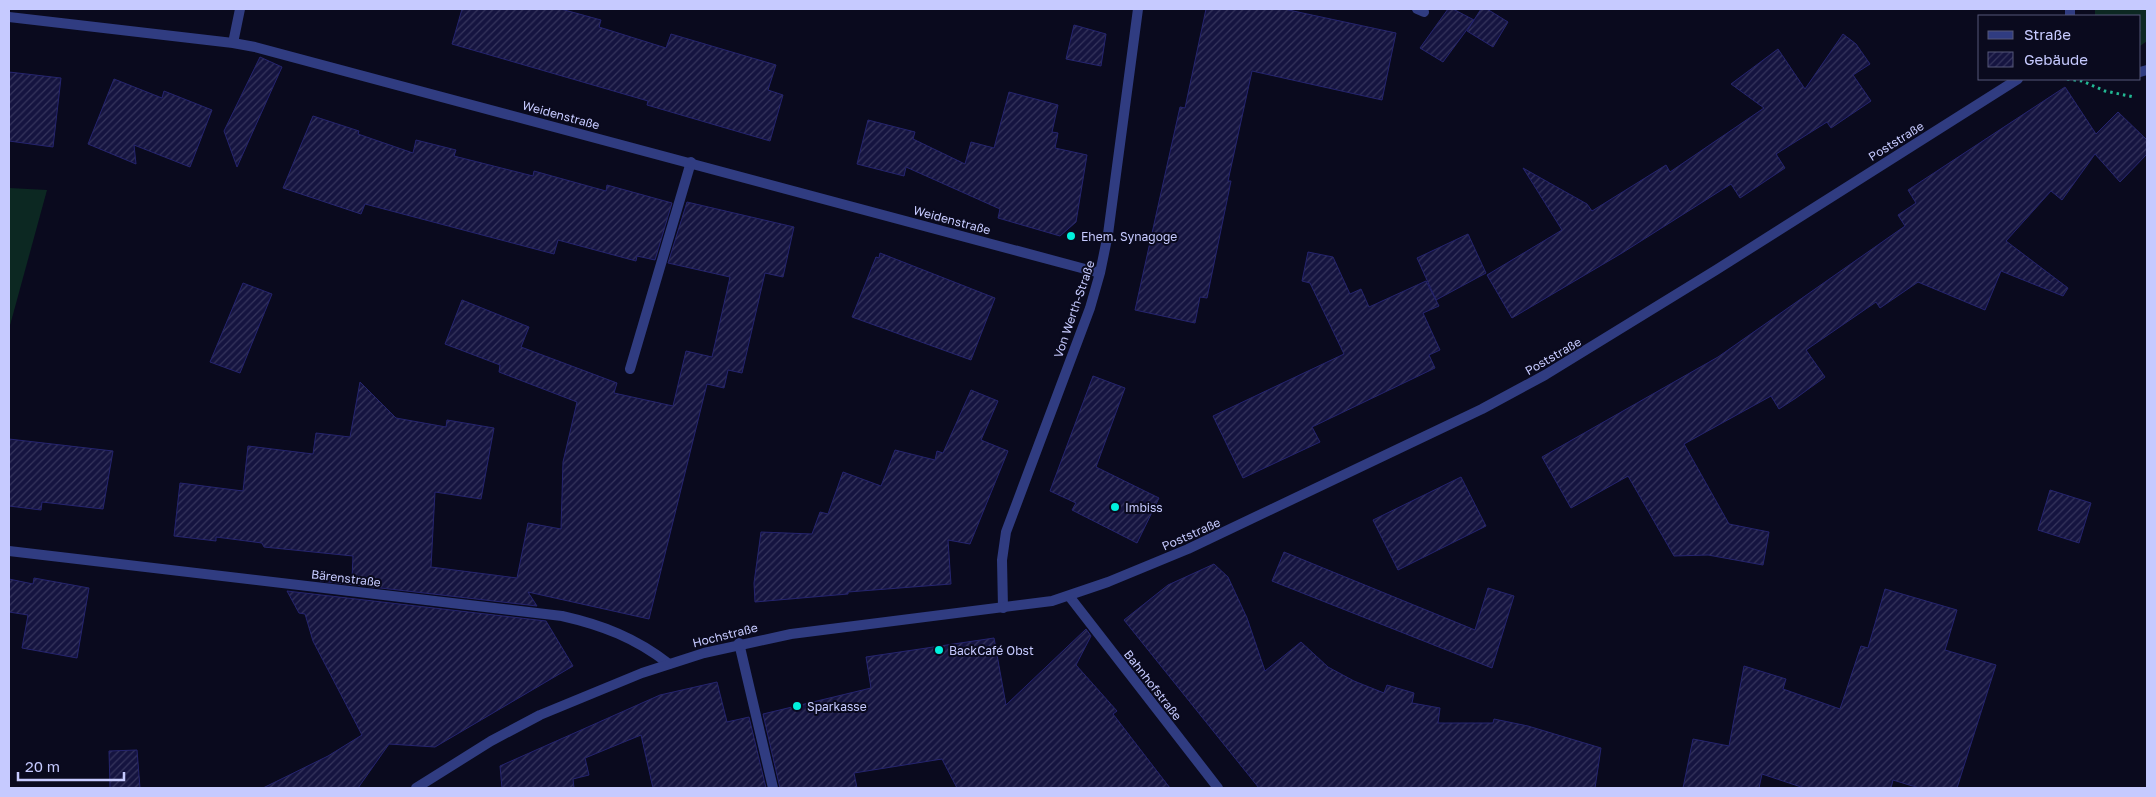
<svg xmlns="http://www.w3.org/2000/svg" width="2156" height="797" font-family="'Golos Text',sans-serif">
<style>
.grass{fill:url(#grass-tufts)}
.park{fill:#0c2822}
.building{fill:url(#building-hatch);stroke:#25246e}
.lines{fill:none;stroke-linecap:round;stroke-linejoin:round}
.path{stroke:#22b893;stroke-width:3;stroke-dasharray:2.5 4;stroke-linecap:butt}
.service{stroke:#303c81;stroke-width:10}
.minor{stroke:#303c81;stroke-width:10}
.tertiary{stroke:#303c81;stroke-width:10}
.poi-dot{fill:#00f1dd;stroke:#0a0a1e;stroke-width:2}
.labels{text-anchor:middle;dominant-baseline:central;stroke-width:4;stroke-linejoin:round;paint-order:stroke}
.street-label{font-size:12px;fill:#c6caff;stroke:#0a0a1e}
.poi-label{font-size:12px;fill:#c6caff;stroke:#0a0a1e;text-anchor:start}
</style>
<defs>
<pattern id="grass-tufts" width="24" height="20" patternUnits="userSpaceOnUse" patternTransform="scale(1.25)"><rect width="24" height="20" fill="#0c2822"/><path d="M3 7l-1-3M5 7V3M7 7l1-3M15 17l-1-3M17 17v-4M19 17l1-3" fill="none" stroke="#2e4643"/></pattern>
<pattern id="building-hatch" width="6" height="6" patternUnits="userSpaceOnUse" patternTransform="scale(1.25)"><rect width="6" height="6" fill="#151440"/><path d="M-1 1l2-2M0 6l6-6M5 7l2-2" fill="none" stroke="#36355d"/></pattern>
</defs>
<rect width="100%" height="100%" fill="#0a0a1e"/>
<path class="grass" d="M2095,9H2147V41L2140,46V16H2095Z"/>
<path class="park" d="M9,188L47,190L9,329Z"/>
<path class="building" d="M462,9H561L601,20L599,27L666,48L671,34L776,65L768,90L783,95L770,141L647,105L648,101L452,44Z
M1206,9H1284L1396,33L1382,100L1252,71L1228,181H1231L1207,298L1200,297L1195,323L1135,310L1180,107L1185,108Z
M1448,9H1453L1474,20L1443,62L1420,48Z
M1481,9H1487L1508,22L1493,47L1467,31Z
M1074,25L1106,34L1101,66L1066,59Z
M1843,34L1856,44L1870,64L1853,75L1871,101L1831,128L1827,122L1776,154L1785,168L1740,198L1731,184L1622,253L1512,318L1487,275L1562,230L1523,168L1587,204L1592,211L1666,165L1670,172L1764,108L1731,84L1778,49L1805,89Z
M260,57L282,67L237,167L224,131Z
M9,72L61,78L53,147L9,141Z
M114,79L162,98L164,91L212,110L190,167L134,145L136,164L88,144Z
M2065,87L2096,134L2118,112L2147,140V154L2120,182L2095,154L2062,200L2051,191L2006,241L2068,288L2063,296L2001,271L1985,310L1918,282L1880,308L1876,302L1806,350L1825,377L1796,398L1779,409L1771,396L1684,444L1729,524L1769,532L1763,565L1708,555L1674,556L1628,476L1571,508L1542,457L1718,357L1905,226L1898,215L1916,203L1908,190Z
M1009,92L1058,105L1052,132L1058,133L1055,148L1087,155L1076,222L1060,236L998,218L1000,209L906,167L904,176L857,164L868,120L915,132L913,139L965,164L971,142L994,148Z
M313,116L359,131L358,134L413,153L416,140L456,150L454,156L533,176L534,171L606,191L607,185L672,203L655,260L637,256L636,261L558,240L554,254L365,204L361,214L283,188Z
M687,202L794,227L783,277L765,273L742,373L728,370L724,388L707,384L649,619L528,592L537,606L320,581L352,579L353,556L264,547L262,543L216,537V541L174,536L180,483L243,491L248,446L313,454L316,433L350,437L360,382L396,418L446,427L447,420L494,428L481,499L435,492L431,567L517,578L528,523L561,529L563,462L577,402L499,372L500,365L445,344L462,300L529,327L521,347L617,383L614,393L673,406L686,351L712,357L730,277L668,263Z
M1468,234L1486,273L1436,300L1417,258Z
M1308,252L1333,257L1350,294L1361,289L1369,307L1426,281L1439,306L1423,313L1440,350L1429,355L1435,368L1312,427L1320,442L1243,478L1213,416L1344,354L1310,283L1302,281Z
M880,253L995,298L971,360L852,317L876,257L879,258Z
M243,283L272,294L240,373L210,362Z
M1093,376L1125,388L1096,467L1159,498L1137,543L1072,510L1076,503L1050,491Z
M971,390L998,401L981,440L1008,451L970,544L948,540L951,584L848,592V594L755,602L754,583L761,532L812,534L820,512L828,514L843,472L881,486L895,450L935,460L937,451L943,453Z
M9,439L113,451L103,509L42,502L41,510L9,506Z
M1461,477L1486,526L1398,570L1373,520Z
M2050,490L2091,503L2079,543L2038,530Z
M1284,552L1475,630L1488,588L1514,596L1492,668L1272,581Z
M1214,564L1228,577L1247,618L1265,671L1301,642L1328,667L1354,681L1384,693L1387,685L1414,693L1412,703L1440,708L1438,723H1493L1494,719L1528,726L1601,748L1595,788H1259L1124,620L1168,585Z
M34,578L89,588L77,658L22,648L28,615L9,612V579L33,584Z
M1885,589L1957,610L1945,650L1996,665L1957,788H1919L1893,780L1891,788H1804L1762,774L1759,788H1683L1693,739L1729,746L1744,666L1786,679L1783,689L1840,709L1861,646L1868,648Z
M287,591L546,621L573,666L435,747L389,744L358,788H263L328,756L362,735L313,641L305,614L299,613Z
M1086,629L1091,636L1076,665L1117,711L1113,714L1170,788H957L942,759L854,773L857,788H780L763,714L871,688L866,657L994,638L1006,705Z
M717,682L727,722L749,717L766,788H653L641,735L585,758L589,775L573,779L574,788H502L500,766L660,695Z
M137,750L140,788H110L109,751Z"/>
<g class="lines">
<path class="path" d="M2067,79L2082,81L2105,91L2134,97"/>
<path class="service" d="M630,369L691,162
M739,643L773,788"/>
<path class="minor" d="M1417,9L1424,12
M9,17L233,43L255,47L1100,273
M233,43L240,9
M9,551L562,616C602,625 636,638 669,664
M1069,596L1218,788
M1003,608L1002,560L1006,532L1090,308L1100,273L1108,234L1138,9"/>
<path class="tertiary" d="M2070,16V9
M2140,72L2147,70
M416,788L491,741L540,715L642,673L704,653L791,634L1052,601L1108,582L1188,549L1482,409L1545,375L1716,270L2018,79"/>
</g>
<g class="poi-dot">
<circle cx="1071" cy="236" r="5"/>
<circle cx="1115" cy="507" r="5"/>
<circle cx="939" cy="650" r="5"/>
<circle cx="797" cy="706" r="5"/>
</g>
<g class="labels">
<g class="street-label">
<text transform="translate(561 115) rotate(15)">Weidenstraße</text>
<text transform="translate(1896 141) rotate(-32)">Poststraße</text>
<text transform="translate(952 220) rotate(15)">Weidenstraße</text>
<text transform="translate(1074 309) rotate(-71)">Von Werth-Straße</text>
<text transform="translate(1553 356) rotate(-30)">Poststraße</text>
<text transform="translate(1191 534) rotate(-24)">Poststraße</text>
<text transform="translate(346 578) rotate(7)">Bärenstraße</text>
<text transform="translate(725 635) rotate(-14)">Hochstraße</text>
<text transform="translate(1153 685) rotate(52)">Bahnhofstraße</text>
</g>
<g class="poi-label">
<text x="1081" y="236">Ehem. Synagoge</text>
<text x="1125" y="507">Imbiss</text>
<text x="949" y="650">BackCafé Obst</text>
<text x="807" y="706">Sparkasse</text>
</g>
</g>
<rect width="2156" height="797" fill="none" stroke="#c6caff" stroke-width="20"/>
<rect x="1978" y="15" width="162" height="65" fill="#0a0a1e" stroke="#555778"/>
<rect x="1988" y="31" width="25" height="8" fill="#303c81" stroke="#555778"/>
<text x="2024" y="40" font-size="15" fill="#c6caff">Straße</text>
<rect x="1988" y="52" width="25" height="15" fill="url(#building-hatch)" stroke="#555778"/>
<text x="2024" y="65" font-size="15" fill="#c6caff">Gebäude</text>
<path d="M18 772v8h106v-8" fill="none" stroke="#c6caff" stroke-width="2.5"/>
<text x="25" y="772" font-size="15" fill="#c6caff" stroke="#0a0a1e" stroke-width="4" paint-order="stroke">20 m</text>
</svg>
